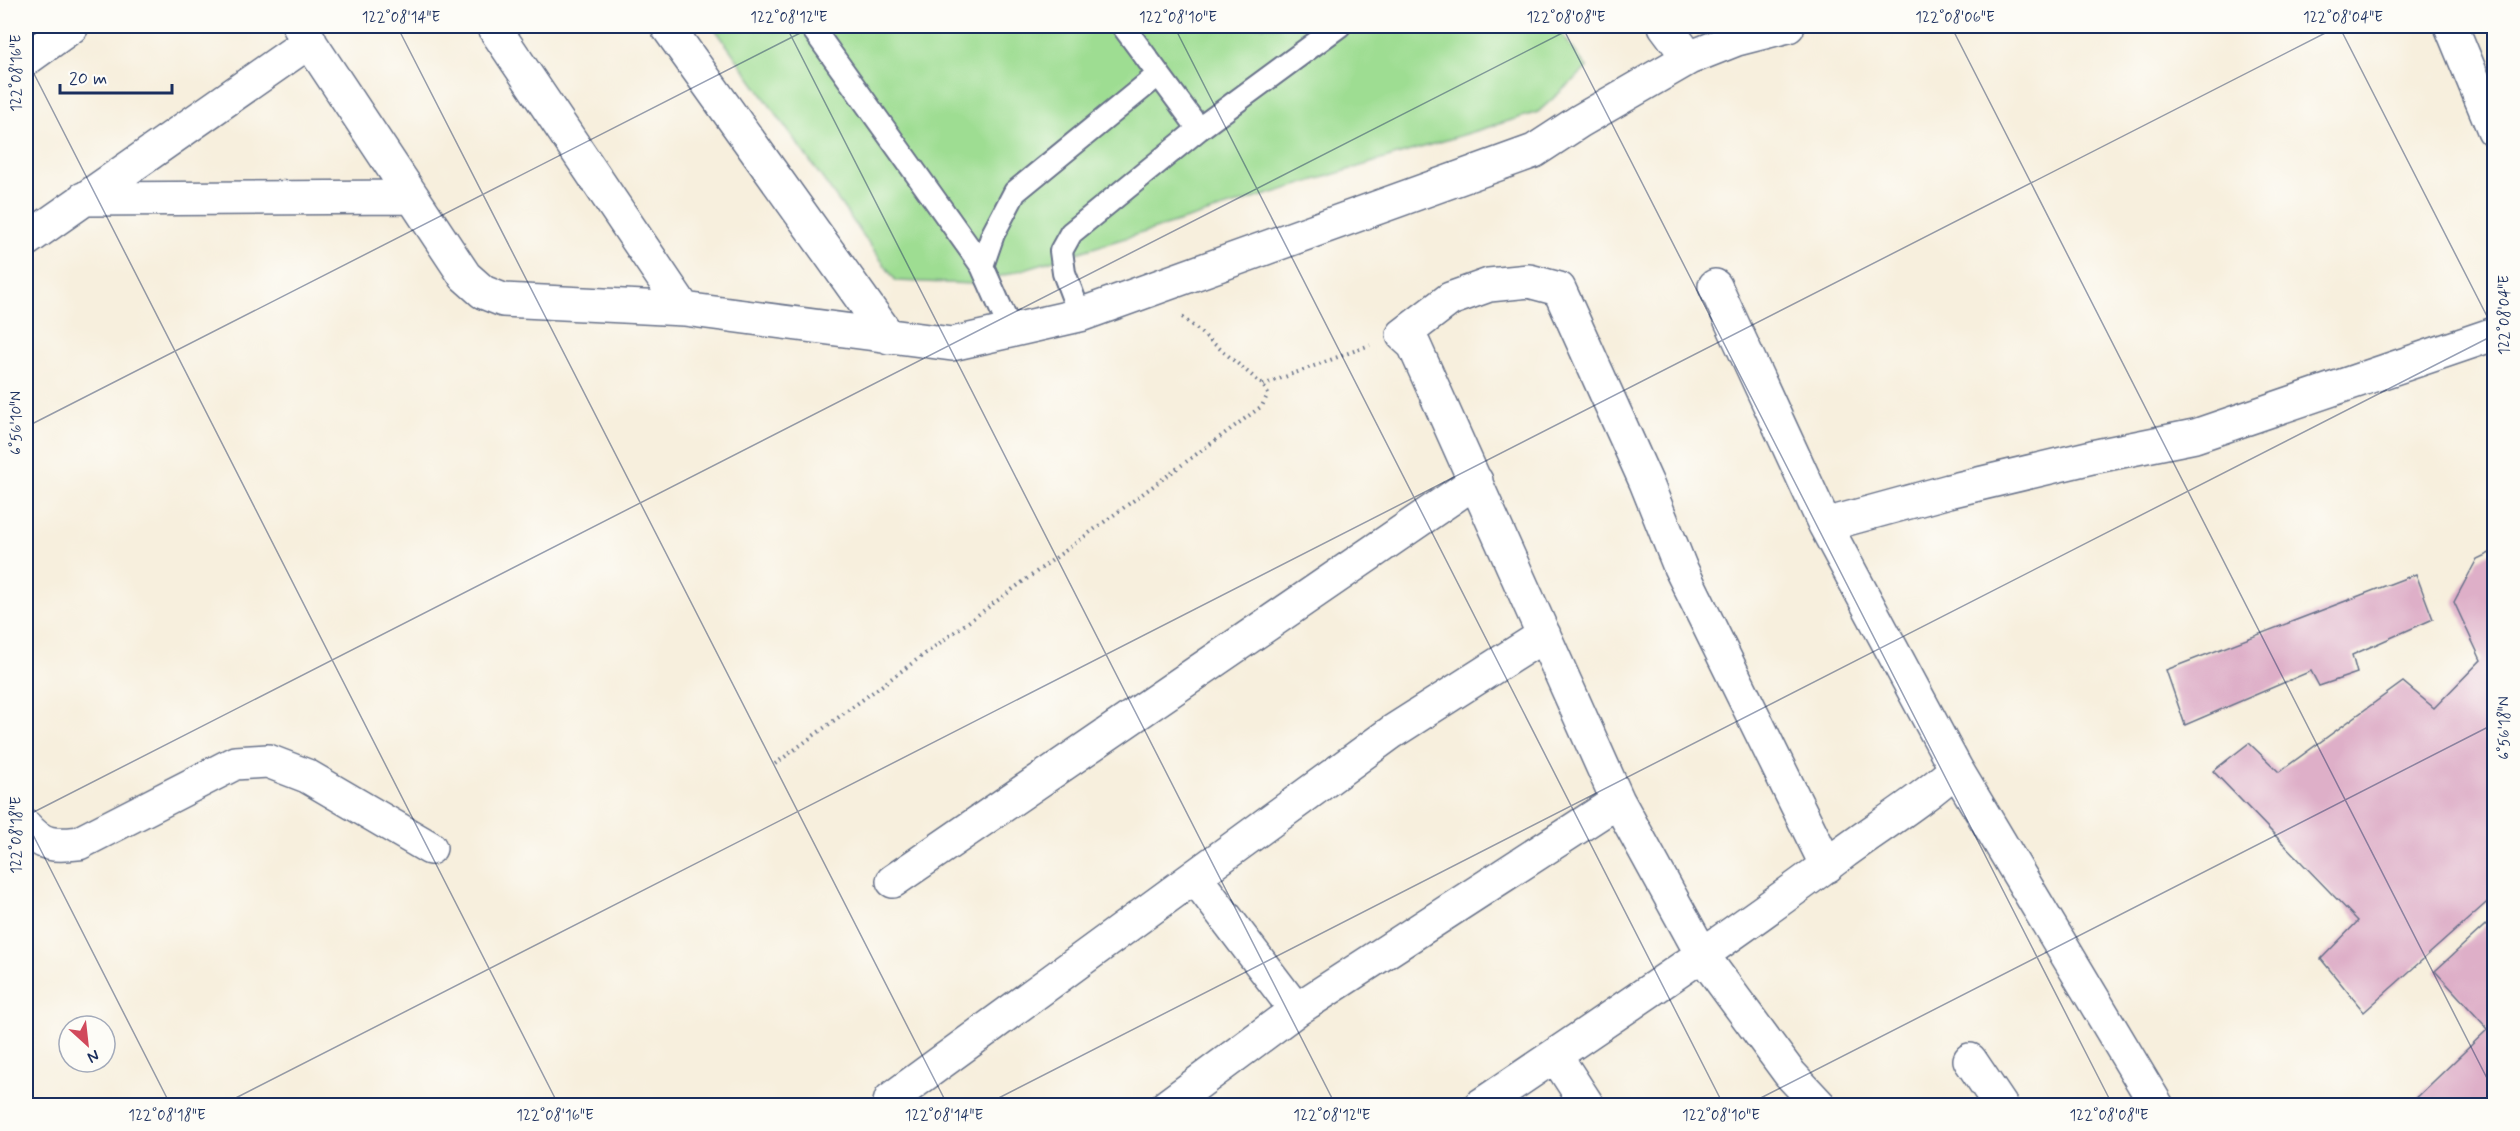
<svg xmlns="http://www.w3.org/2000/svg" width="2520" height="1131" font-family="Mynerve,sans-serif">
<style>
.green{fill:#9edd92;stroke:#5c8678;stroke-width:1.5}
.building{fill:#deafc8}
.lines{fill:none;stroke-linecap:round;stroke-linejoin:round}
.lane-casing{stroke:#68728a;stroke-width:26}
.street-casing{stroke:#68728a;stroke-width:36}
.path{stroke:#68728a;stroke-width:4;stroke-dasharray:1.5 4.5;stroke-linecap:butt}
.lane{stroke:#fff;stroke-width:22}
.street{stroke:#fff;stroke-width:33}
.ticks{fill:none;stroke:#1b2f5e;stroke-width:1.5;stroke-opacity:0.45}
.neatline{fill:none;stroke:#1b2f5e;stroke-width:2}
.ticks-label{font-size:15px;text-anchor:middle;fill:#1b2f5e}
</style>
<rect width="100%" height="100%" fill="#fdfcf7"/>
<filter id="ink" filterUnits="userSpaceOnUse"><feTurbulence type="fractalNoise" baseFrequency=".0167" numOctaves="2"/><feDisplacementMap in="SourceGraphic" scale="12" xChannelSelector="R" yChannelSelector="G"/><feConvolveMatrix kernelMatrix="1 2 1 2 8 2 1 2 1" color-interpolation-filters="sRGB"/></filter>
<filter id="wash" filterUnits="userSpaceOnUse"><feTurbulence type="fractalNoise" baseFrequency=".008" numOctaves="4" result="noise"/><feDisplacementMap in="SourceGraphic" scale="24" xChannelSelector="R" yChannelSelector="G"/><feGaussianBlur stdDeviation="1.35" result="paint"/><feColorMatrix in="noise" values="0 0 0 0 0 0 0 0 0 0 0 0 0 0 0 0 0 1.4 0 .05"/><feComposite in="paint" operator="in"/></filter>
<g filter="url(#wash)">
<rect width="100%" height="100%" fill="#f7efdd"/>
<path class="green" d="M713,26H1556L1587,68L1538,112L975,284L896,281Z"/>
<g id="blocks">
<path class="building" d="M2494,551V896L2364,1012L2321,959L2358,921L2213,771L2249,743L2279,772L2403,682L2434,708L2481,660L2454,602L2477,559Z
M2416,574L2433,619L2352,655L2357,673L2319,686L2311,671L2185,725L2166,670Z
M2494,917V1106H2408L2488,1029L2435,971Z"/>
</g>
</g>
<g filter="url(#ink)">
<use href="#blocks" fill-opacity="0" stroke="#68728a" stroke-width="1.5"/>
<g class="lines">
<g class="lane-casing">
<path id="lane" d="M811,26L982,266L1011,331
M1123,26L1199,129
M982,266L993,234L1015,192L1158,75
M1080,315L1064,273L1061,251L1071,233L1199,129L1339,26"/>
</g>
<g class="street-casing">
<path id="street" d="M299,26L465,276L483,292L503,300L684,309L952,344L1080,315L1534,151L1580,121L1689,58L1737,39L1788,26
M493,26L684,309
M667,26L889,337
M1665,26L1689,58
M2451,26L2494,130
M26,59L72,26
M83,199L412,197
M26,240L310,41
M1715,286L1825,525L1949,491L2092,457L2195,436L2494,334
M1825,525L1956,769
M1618,801L1414,345L1403,335L1450,299L1489,285L1529,281L1559,289L1646,482L1680,567L1827,866
M26,827C42,846 55,846 79,843L235,763L268,761L307,776L430,848
M1195,877L1296,1010
M893,881L1476,481
M1555,1055L1588,1106
M1970,1060L2001,1106
M889,1106L891,1099L1392,732L1544,635
M1167,1106L1296,1010L1618,801L1703,956L1790,1074L1820,1106
M1480,1106C1602,1023 1725,942 1843,853C1881,825 1921,801 1956,769L2157,1106"/>
</g>
<path class="path" d="M1263,385L1370,345
M775,764L1262,406L1268,394L1263,385L1181,316"/>
<use href="#lane" class="lane"/>
<use href="#street" class="street"/>
</g>
</g>
<path class="ticks" d="M397,26L948,1106M786,26L1336,1106M1174,26L1724,1106M1562,26L2113,1106M1951,26L2494,1092M2339,26L2494,330M26,38L51,26M26,58L559,1106M26,427L814,26M26,816L1576,26M26,821L171,1106M220,1106L2339,26M983,1106L2494,335M1745,1106L2494,724"/>
<rect width="2520" height="1131" fill="none" stroke="#fdfcf7" stroke-width="66"/>
<g transform="translate(87 1044) rotate(153)"><circle r="28" fill="#fdfcf7" stroke="#a3aaba" stroke-width="1.5"/>
<path d="M0-4.5L10 22L0 15L-10 22Z" fill="#d1495b"/>
<text y="-9" font-size="16" font-weight="bold" text-anchor="middle" fill="#1b2f5e">N</text>
</g>
<path d="M60 84v9h112v-9" fill="none" stroke="#1b2f5e" stroke-width="3"/>
<text x="69" y="84" font-size="18" fill="#1b2f5e" stroke="#fdfcf7" stroke-width="4.5" paint-order="stroke">20 m</text>
<rect x="33" y="33" width="2454" height="1065" class="neatline"/>
<g class="ticks-label">
<text x="401" y="22">122°08'14"E</text>
<text x="789" y="22">122°08'12"E</text>
<text x="1178" y="22">122°08'10"E</text>
<text x="1566" y="22">122°08'08"E</text>
<text x="1955" y="22">122°08'06"E</text>
<text x="2343" y="22">122°08'04"E</text>
<text transform="translate(16 73) rotate(-90)" y="5">122°08'16"E</text>
<text transform="translate(2504 315) rotate(-90)" y="5">122°08'04"E</text>
<text transform="translate(16 423) rotate(-90)" y="5">6°56'10"N</text>
<text transform="translate(2504 728) rotate(-90)" y="5">6°56'18"N</text>
<text transform="translate(16 835) rotate(-90)" y="5">122°08'18"E</text>
<text x="167" y="1120">122°08'18"E</text>
<text x="555" y="1120">122°08'16"E</text>
<text x="944" y="1120">122°08'14"E</text>
<text x="1332" y="1120">122°08'12"E</text>
<text x="1721" y="1120">122°08'10"E</text>
<text x="2109" y="1120">122°08'08"E</text>
</g>
</svg>
